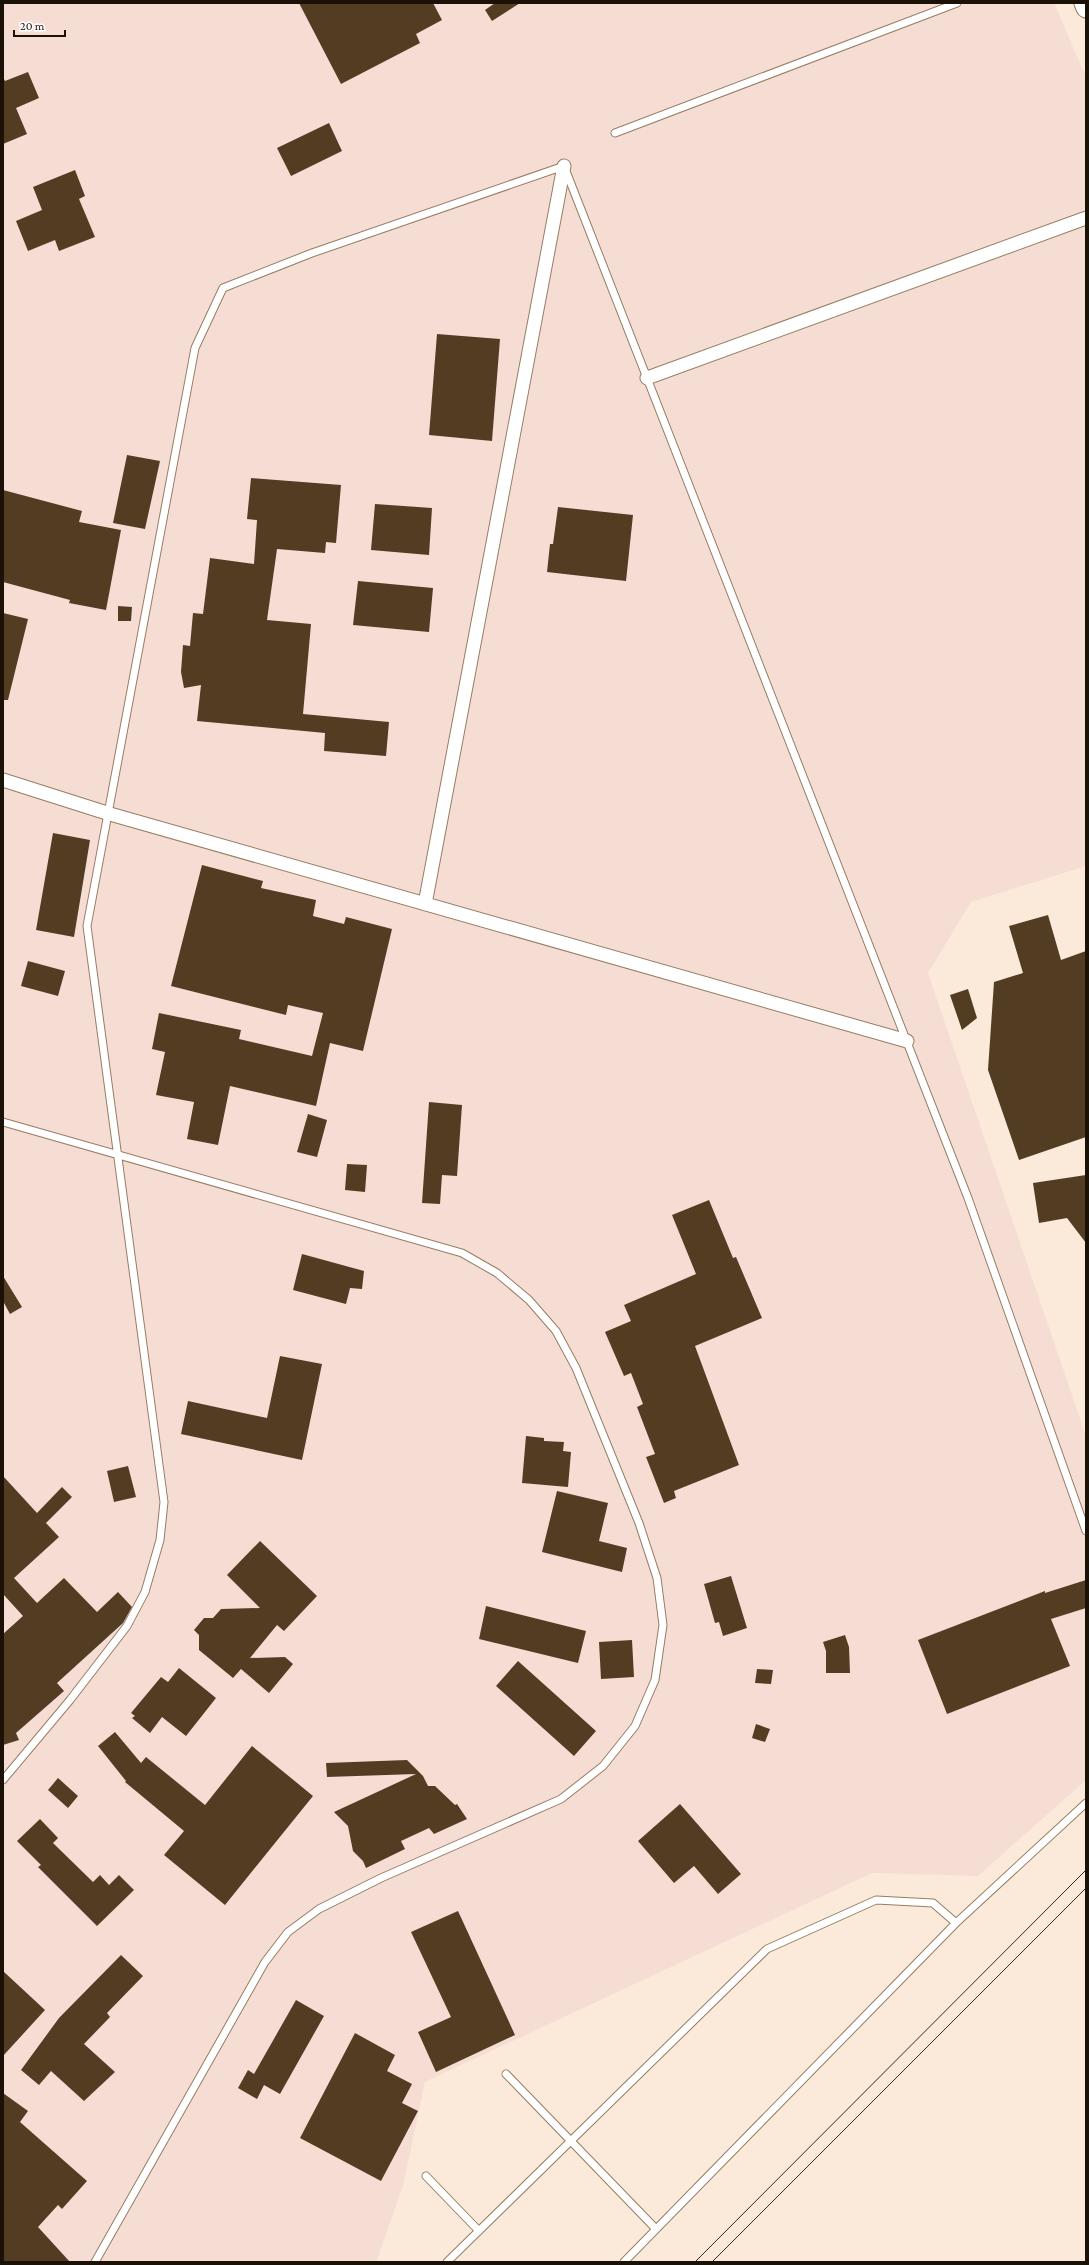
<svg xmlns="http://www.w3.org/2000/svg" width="1089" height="2265" font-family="'Crimson Pro',serif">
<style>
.industrial{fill:#f6ddd4}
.building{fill:#523d23}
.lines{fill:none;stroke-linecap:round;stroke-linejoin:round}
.lane-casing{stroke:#967d62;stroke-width:9}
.street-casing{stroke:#967d62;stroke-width:15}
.secondary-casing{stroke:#967d62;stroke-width:21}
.lane{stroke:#fff;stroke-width:7}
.street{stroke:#fff;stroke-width:13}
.secondary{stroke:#fff;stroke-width:19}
.tram{stroke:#342a1f;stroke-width:1}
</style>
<rect width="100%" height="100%" fill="#fbead9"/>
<path class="industrial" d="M3,3H1054L1086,77V866L971,902L928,973L1086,1436V1780L978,1876L872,1873L425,2082L403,2186L376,2262H3Z"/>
<path class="building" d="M299,3H433L442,20L416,34L420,43L341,84Z
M495,3H520L492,21L485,10Z
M28,72L39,98L16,108L27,134L3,144V77L5,81Z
M329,123L342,151L291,176L277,148Z
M75,170L85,196L79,199L95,237L59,251L55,240L28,251L16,221L42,210L33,187Z
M437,334L500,339L492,441L429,435Z
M127,455L160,461L145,529L113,523Z
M251,478L341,485L336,543L326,542L325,553L277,549L267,620L311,624L303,714L389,722L386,756L324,751L325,733L197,721L201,685L184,688L181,672L183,645L190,646L193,613L203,614L210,558L254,564L257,520L247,519Z
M3,490L82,511L79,522L121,530L106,610L69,603L70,600L3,582Z
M375,504L432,508L429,555L371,550Z
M558,507L633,515L626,581L547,572L550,544H553Z
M358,581L433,588L429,632L353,625Z
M118,606L132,607L131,621H118Z
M3,613L28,619L8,700H3Z
M53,833L90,840L74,937L36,930Z
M202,865L263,881L261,888L316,900L313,916L344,924L346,917L392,929L363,1051L330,1043L316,1106L230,1086L218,1145L187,1139L194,1102L156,1095L165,1052L152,1049L159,1013L241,1030L239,1039L312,1056L323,1013L288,1005L286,1015L171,986Z
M1048,915L1061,960L1086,951V1137L1019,1160L988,1070L994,982L1023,973L1009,926Z
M28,961L65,971L58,996L21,986Z
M968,989L977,1018L962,1030L950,995Z
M429,1102L462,1105L457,1176L442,1175L440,1204L422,1203Z
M308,1114L327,1120L317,1157L297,1152Z
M347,1164L367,1165L365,1192L345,1190Z
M1086,1175V1243L1067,1218L1039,1223L1033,1183Z
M709,1200L733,1258L736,1257L762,1318L695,1346L739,1465L674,1491L676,1498L664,1503L646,1457L655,1454L637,1407L643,1404L631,1373L624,1376L605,1332L631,1321L624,1305L696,1274L672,1215Z
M302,1254L364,1271L362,1289L350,1288L346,1304L293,1290Z
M3,1276L22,1307L10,1314L3,1301Z
M280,1356L322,1364L302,1460L181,1434L188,1401L267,1418Z
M526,1436L544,1438V1441L564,1442L563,1451L571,1452L568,1487L522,1483Z
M128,1466L136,1497L114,1502L107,1471Z
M3,1476L37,1513L62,1487L72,1497L46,1523L59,1537L14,1578L37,1603L64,1578L97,1612L118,1592L132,1607L123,1623L57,1683L64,1691L16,1733L19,1740L3,1745V1634L23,1616L3,1594Z
M557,1491L608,1503L599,1541L627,1548L622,1572L542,1552Z
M260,1541L317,1596L284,1631L277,1625L250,1658L285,1657L293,1664L269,1693L241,1669L233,1678L199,1650V1635L194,1630L204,1618H213L221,1609L260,1608L227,1575Z
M731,1576L747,1628L723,1636L719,1622L715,1623L704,1584Z
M1086,1580V1608L1051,1619L1070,1666L947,1714L918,1640L1045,1591V1593Z
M486,1606L586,1631L578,1663L479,1639Z
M845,1635L849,1647L850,1673H826V1651L823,1642Z
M632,1640L634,1677L601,1679L599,1642Z
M518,1661L596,1731L574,1756L496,1686Z
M179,1668L216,1698L186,1736L162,1717L150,1733L132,1718L135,1716L131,1713L161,1677L168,1682Z
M757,1669L773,1670L771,1684L755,1683Z
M756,1724L770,1729L765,1742L752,1738Z
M115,1732L141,1763L146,1757L205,1805L252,1746L313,1796L225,1905L164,1855L184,1831L125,1782L126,1781L98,1746Z
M407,1760L423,1776L428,1786H435L455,1805L457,1804L467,1819L434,1834L429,1828L401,1841L405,1849L366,1868L363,1861L353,1851L348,1826L334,1812L416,1774L327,1777L326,1763Z
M58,1778L78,1796L68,1808L48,1790Z
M680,1804L741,1874L718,1894L694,1866L674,1883L638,1841Z
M40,1819L58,1838L53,1843L93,1882L100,1875L109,1885L119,1875L134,1890L97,1926L38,1867L41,1865L17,1841Z
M458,1911L515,2035L436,2072L418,2032L451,2017L411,1932Z
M121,1955L143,1976L107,2013L110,2017L84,2044L115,2072L84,2101L51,2071L39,2085L21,2070L59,2018Z
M3,1971L45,2010L3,2056Z
M296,2000L324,2016L280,2094L264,2085L257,2099L238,2088L248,2070L254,2074Z
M355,2033L395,2055L387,2071L412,2084L402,2103L418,2111L381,2181L300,2138Z
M3,2093L28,2111L20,2122L87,2181L62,2209L58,2205L38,2227L70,2262H3Z"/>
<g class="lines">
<g class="lane-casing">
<path id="lane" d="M615,133L957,3
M3,1122L462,1253L497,1273L529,1300L556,1331L576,1368L639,1523L657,1578L663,1625L655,1680L635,1726L603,1766L561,1799L381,1878L319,1909L288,1932L265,1962L95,2262
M3,1780L70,1700L127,1626L145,1592L160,1540L164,1502L87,926L195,348L223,288L312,253L564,166L968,1198L1086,1531
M506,2074L656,2229
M426,2176L479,2231
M447,2262L767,1949L876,1900L933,1903L956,1923
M624,2262L956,1923L1086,1803"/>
</g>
<g class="street-casing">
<path id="street" d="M647,378L1086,218
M3,780L110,814L907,1041
M425,904L564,166"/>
</g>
<g class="secondary-casing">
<path id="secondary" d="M1084,3L1086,8"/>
</g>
<use href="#lane" class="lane"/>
<use href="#street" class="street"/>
<use href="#secondary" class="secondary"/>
<path class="tram" d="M695,2262L1086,1870
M712,2262L1086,1888"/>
</g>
<rect width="1089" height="2265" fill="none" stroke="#1a1107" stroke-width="8"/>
<path d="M14 30v6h51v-6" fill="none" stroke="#1a1107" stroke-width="2"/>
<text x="20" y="30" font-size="12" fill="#1a1107" stroke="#ffffff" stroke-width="3" paint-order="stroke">20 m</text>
</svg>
